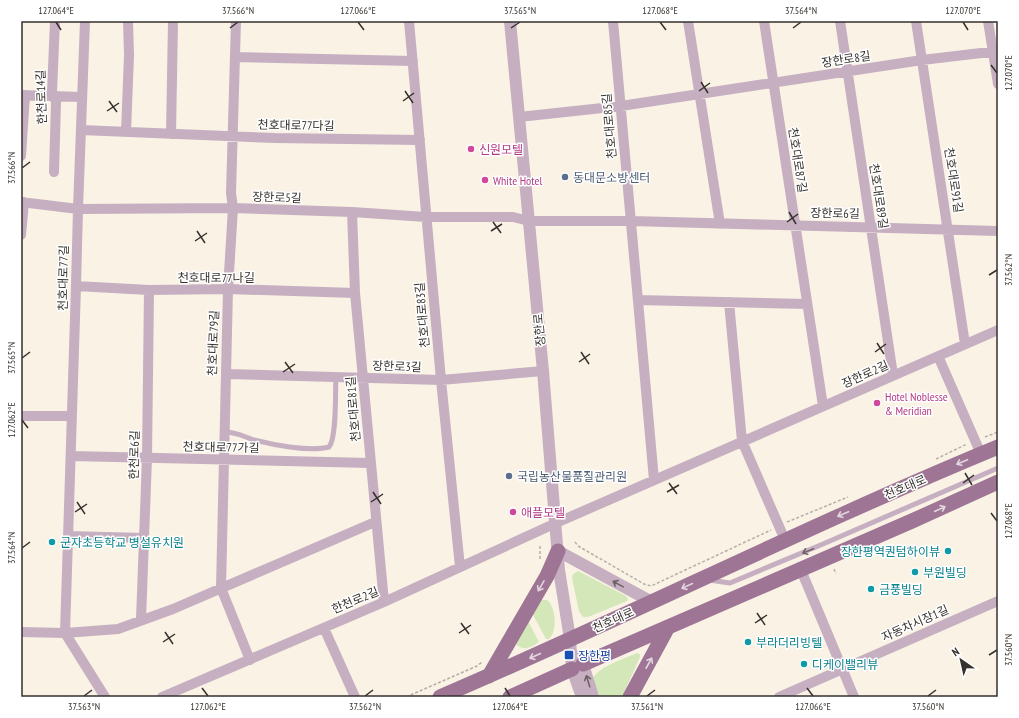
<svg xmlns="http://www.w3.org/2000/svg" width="1019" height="718" font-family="'PT Sans Narrow','Noto Sans KR',sans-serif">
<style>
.green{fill:#d3e7b9}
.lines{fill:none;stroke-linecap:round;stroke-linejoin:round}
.path{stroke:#b6afa5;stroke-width:1.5;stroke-dasharray:3 2;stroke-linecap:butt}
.service{stroke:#c6afc1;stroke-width:5}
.minor{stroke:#c6afc1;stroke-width:10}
.tertiary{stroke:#c6afc1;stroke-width:12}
.primary{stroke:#9e7595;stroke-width:15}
.oneway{stroke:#e2d6df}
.oneway2{stroke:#6f6368}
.ticks{fill:none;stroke:#35312d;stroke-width:1.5}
.hotel-dot{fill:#d1479c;stroke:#fff;stroke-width:1.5}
.service-dot{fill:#5c6f8a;stroke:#fff;stroke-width:1.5}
.culture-dot{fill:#0f9aa8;stroke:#fff;stroke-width:1.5}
.transit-dot{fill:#1a4fb4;stroke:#fff;stroke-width:1.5}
.labels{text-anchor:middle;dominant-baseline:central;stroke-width:3;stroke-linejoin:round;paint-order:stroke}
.street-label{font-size:12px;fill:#35312d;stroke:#fff}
.hotel-label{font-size:12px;fill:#b23c85;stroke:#fff;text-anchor:start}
.service-label{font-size:12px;fill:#4e5e75;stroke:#fff;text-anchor:start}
.culture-label{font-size:12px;fill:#0d838f;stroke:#fff;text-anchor:start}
.transit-label{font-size:12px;fill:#164399;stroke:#fff;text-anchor:start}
.neatline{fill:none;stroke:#35312d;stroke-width:1.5}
.ticks-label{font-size:10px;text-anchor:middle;fill:#35312d}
</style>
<rect width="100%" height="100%" fill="#faf2e5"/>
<path class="green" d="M578,571L626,596L628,599L627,601L588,617H583L579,611L572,578L573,574Z
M541,600H547C556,607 558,631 549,639H546L532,613Z
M528,621L539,642C530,648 523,652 515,643Z
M637,653L640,654V657L622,697H597L593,678C600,666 624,659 637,653Z"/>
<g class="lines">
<path class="path" d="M985,437L998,432
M936,459L967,444
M787,522L848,497
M575,542L578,546L644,584L651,586L771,530
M540,559V546
M834,569L836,574
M406,697L477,666L482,662"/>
<path class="service" d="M224,432C237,432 242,436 254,440C273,445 310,452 329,447C337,438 335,392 336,377
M709,580L730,583L823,544L998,468"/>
<path class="minor" d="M85,21L78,209L76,286L65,633L105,697
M236,21L231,193L233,208L228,289L221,588L250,660
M409,21L441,380L460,567
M613,21L654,480
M688,21L720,224
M764,21L823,406
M840,21L893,375
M916,21L965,344
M988,21L998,84
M235,57L413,61
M21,95L82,97
M519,117L621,106L922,60L998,51
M81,130L275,138L420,140
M126,132L129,55L128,21
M171,134L173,21
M21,156L25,95
M54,172L56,102L52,92L55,21
M21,202L78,209L233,208L352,212L426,217H513L529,221H631L998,231
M352,212L355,293L384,602
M21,235L24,202
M76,286L149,290L228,289L355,293
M638,300L807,304
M729,302L742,441L785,540
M938,356L981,454
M226,374L441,380L543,371
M21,416H72
M71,456L370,463
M68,536L144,538
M801,570L854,697
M141,620L147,458L149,290
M324,628L355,697
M21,632L65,633L118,629L173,609L375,522
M162,697L384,602L556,523L998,330
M779,697L998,601"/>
<path class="tertiary" d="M510,21L543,371L559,570L570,639L572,669L582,697
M558,551L652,602
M579,656L583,664L593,697"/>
<path class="primary" d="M583,664L912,521L998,482
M489,676L547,576L558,551
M440,697C627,617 809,525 998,447
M510,697L572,669
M630,697L668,627"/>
</g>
<defs><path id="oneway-shaft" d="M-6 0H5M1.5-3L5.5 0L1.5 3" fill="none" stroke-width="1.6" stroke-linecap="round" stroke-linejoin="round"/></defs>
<g class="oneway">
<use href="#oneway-shaft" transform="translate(962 462) rotate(157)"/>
<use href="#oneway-shaft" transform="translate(940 509) rotate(-25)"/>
<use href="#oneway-shaft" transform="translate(843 514) rotate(157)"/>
<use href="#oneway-shaft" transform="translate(541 586) rotate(120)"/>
<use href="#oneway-shaft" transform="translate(687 586) rotate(155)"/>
<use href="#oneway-shaft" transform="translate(535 656) rotate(156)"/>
<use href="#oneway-shaft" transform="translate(649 663) rotate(-61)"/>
</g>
<g class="oneway2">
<use href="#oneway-shaft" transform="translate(808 551) rotate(158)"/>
<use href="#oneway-shaft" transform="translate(618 584) rotate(-151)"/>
<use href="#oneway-shaft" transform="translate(588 681) rotate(-107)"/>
</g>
<path class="ticks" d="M56,22L61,30M358,22L364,30M660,22L666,30M963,22L968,30M230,28L238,22M511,28L520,22M793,28L801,22M991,65L997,73M701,82L708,93M405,91L413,103M699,91L710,83M109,101L117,112M403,101L414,93M107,111L119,103M22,168L30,162M789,212L796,224M493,222L501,233M787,222L798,214M197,231L205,243M491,231L502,224M195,241L207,233M989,275L997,270M877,343L884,354M581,352L589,364M875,352L886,344M22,358L30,352M285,362L293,373M579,362L590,354M283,372L295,364M22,420L28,428M965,473L972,485M669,483L677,494M963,483L974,475M373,492L381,504M667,492L679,485M77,502L85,514M371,502L383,494M75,512L87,504M991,513L997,521M22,548L30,542M757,613L765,625M461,623L469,634M755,623L767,615M165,632L173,644M459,633L471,625M163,642L175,634M989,655L997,650M202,688L208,696M505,688L510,696M807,688L813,696M84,696L92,690M365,696L373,690M647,696L655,690M928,696L936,690"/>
<g class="hotel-dot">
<circle cx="471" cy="149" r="4"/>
<circle cx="485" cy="180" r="4"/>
<circle cx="877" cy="403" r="4"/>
<circle cx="513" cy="512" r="4"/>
</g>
<g class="service-dot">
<circle cx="565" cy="177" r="4"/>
<circle cx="509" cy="476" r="4"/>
</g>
<g class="culture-dot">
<circle cx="52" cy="542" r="4"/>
<circle cx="948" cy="551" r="4"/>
<circle cx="915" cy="572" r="4"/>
<circle cx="871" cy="589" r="4"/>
<circle cx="748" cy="642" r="4"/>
<circle cx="804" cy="664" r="4"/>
</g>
<rect class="transit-dot" x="564" y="650" width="10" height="10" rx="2"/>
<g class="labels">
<g class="street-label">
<text transform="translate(846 59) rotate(-9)">장한로8길</text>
<text transform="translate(41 97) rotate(-92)">한천로14길</text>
<text transform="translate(296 125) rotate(1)">천호대로77다길</text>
<text transform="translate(609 126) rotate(-95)">천호대로85길</text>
<text transform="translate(798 160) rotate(81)">천호대로87길</text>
<text transform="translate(954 180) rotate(81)">천호대로91길</text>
<text transform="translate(879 196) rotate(81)">천호대로89길</text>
<text transform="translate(277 197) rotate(2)">장한로5길</text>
<text transform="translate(835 213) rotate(1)">장한로6길</text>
<text x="216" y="277">천호대로77나길</text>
<text transform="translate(63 278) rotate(-89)">천호대로77길</text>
<text transform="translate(422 315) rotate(-95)">천호대로83길</text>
<text transform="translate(539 330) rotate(-95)">장한로</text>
<text transform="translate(213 343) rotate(-88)">천호대로79길</text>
<text transform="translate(397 366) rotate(2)">장한로3길</text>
<text transform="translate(865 374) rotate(-24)">장한로2길</text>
<text transform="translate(353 409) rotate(-95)">천호대로81길</text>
<text transform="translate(221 447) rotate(1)">천호대로77가길</text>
<text transform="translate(134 455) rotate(-89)">한천로6길</text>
<text transform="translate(905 487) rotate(-23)">천호대로</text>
<text transform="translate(355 600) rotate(-23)">한천로2길</text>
<text transform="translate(613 620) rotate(-24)">천호대로</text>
<text transform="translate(915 623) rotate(-24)">자동차시장1길</text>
</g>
<g class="hotel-label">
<text x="479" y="149">신원모텔</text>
<text x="493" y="180">White Hotel</text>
<text x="885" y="396">Hotel Noblesse<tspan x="885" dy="14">&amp; Meridian</tspan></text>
<text x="521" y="512">애플모텔</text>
</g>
<g class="service-label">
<text x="573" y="177">동대문소방센터</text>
<text x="517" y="476">국립농산물품질관리원</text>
</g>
<g class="culture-label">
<text x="60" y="542">군자초등학교 병설유치원</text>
<text x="940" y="551" text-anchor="end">장한평역퀀텀하이뷰</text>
<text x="923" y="572">부원빌딩</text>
<text x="879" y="589">금풍빌딩</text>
<text x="756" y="642">부라더리빙텔</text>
<text x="812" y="664">디케이밸리뷰</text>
</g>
<g class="transit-label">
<text x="578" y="655">장한평</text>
</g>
</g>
<rect width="1019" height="718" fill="none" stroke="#ffffff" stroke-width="44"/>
<g transform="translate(961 660) rotate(326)" stroke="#ffffff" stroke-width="3" paint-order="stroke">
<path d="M0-3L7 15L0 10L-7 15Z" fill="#35312d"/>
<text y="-6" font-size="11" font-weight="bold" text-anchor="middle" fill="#35312d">N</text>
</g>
<rect x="22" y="22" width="975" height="674" class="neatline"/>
<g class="ticks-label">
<text x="56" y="14">127.064°E</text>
<text x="238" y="14">37.566°N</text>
<text x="358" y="14">127.066°E</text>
<text x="520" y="14">37.565°N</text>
<text x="660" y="14">127.068°E</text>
<text x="801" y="14">37.564°N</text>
<text x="963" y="14">127.070°E</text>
<text transform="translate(1008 73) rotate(-90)" y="4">127.070°E</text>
<text transform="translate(11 168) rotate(-90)" y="4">37.566°N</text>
<text transform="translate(1008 270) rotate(-90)" y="4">37.562°N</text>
<text transform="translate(11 358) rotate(-90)" y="4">37.565°N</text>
<text transform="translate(11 420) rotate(-90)" y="4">127.062°E</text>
<text transform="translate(1008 521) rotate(-90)" y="4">127.068°E</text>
<text transform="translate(11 548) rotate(-90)" y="4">37.564°N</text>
<text transform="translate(1008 650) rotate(-90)" y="4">37.560°N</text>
<text x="84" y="710">37.563°N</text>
<text x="208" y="710">127.062°E</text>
<text x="365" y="710">37.562°N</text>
<text x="510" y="710">127.064°E</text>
<text x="647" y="710">37.561°N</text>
<text x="813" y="710">127.066°E</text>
<text x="928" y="710">37.560°N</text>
</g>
</svg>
